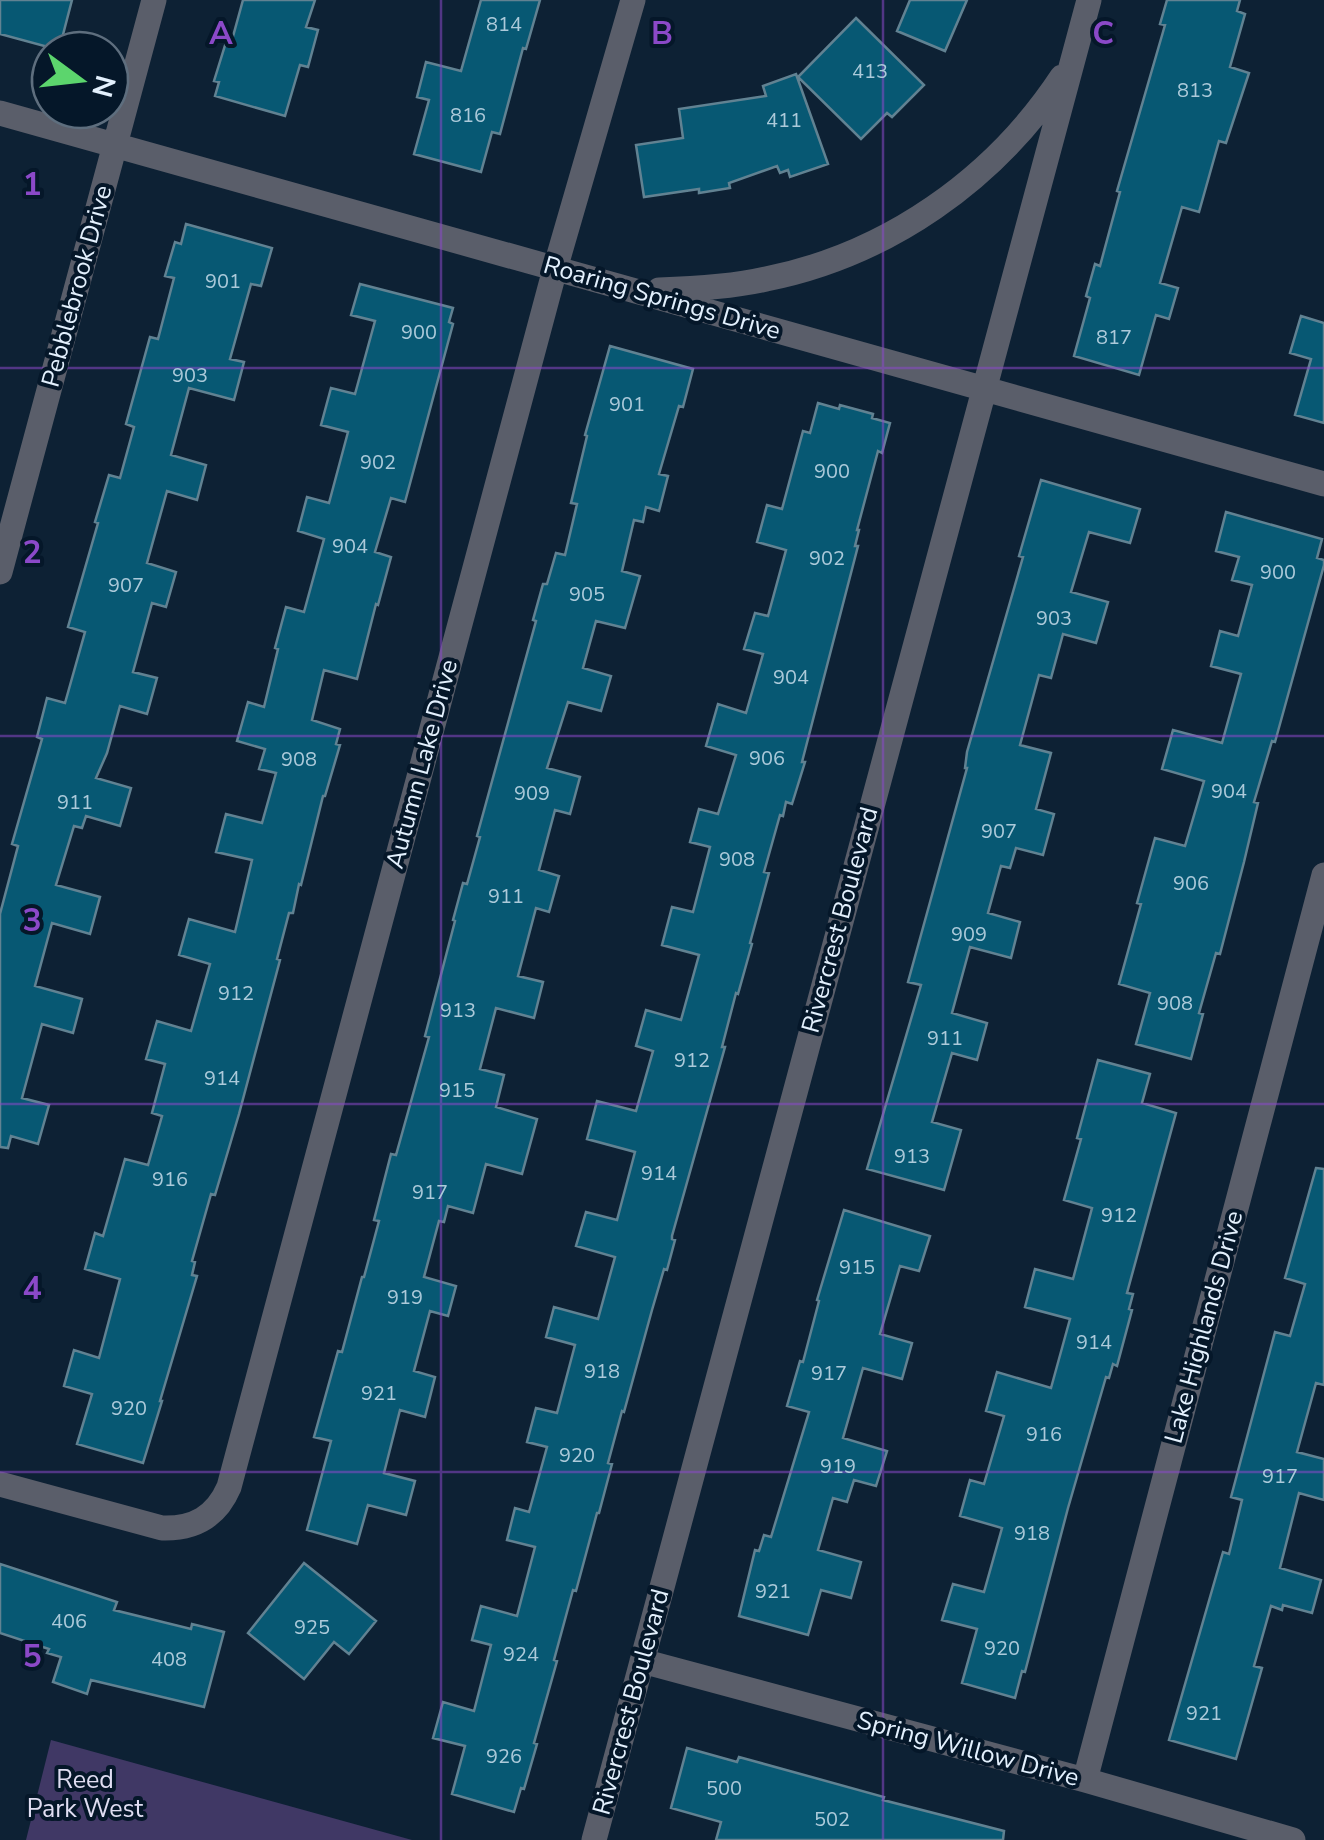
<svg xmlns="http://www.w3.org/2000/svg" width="1324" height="1840" font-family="'Nunito Sans',sans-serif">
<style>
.green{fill:#403865}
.building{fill:#075873;stroke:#618292;stroke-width:2.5}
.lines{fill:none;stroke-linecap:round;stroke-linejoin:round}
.minor{stroke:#5a5e6a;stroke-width:25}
.grid{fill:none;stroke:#8b49c8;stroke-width:2.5;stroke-opacity:0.55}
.labels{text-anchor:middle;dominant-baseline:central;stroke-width:8;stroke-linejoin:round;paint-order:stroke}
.number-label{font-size:20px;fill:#accada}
.street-label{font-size:25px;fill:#e3f0fd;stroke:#051729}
.park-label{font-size:25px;fill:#e0def2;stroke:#051729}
.grid-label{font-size:32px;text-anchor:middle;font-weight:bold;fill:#8b49c8;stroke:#051729;stroke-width:8;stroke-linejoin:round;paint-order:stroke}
</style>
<rect width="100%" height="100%" fill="#0d2134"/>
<path class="green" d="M51,1740L412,1840H26Z"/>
<path class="building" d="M0,0H72L59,50L0,34Z
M243,0H315L306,27L318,30L308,67L300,65L285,116L215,96L219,82L214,81L227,39L232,40Z
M481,0H540L526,49L523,48L500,134L492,132L481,172L414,154L429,100L417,97L426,62L461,71Z
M910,0H967L945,51L897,31Z
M1167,0H1240L1237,11L1245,14L1230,67L1249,73L1226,143L1219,141L1199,212L1182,207L1160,283L1178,288L1169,319L1156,315L1139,375L1074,356L1090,298L1086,296L1095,264L1100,266L1120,192L1117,191L1165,25L1160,24Z
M856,18L924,85L892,117L887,113L861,139L798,77Z
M796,74L828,164L790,177L788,170L780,173L777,166L729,183L730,188L699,193V189L644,197L636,145L683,138L679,109L766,96L763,86Z
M186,224L272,248L261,286L251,284L230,359L244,362L234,400L189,388L171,455L206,465L197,500L167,491L147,563L176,572L166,607L152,603L133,672L157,678L147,714L120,706L107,753L96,778L131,788L120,826L86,816L82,828L74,826L56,885L100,897L90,934L52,923L35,986L82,999L73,1033L42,1024L22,1098L49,1105L38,1144L11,1136L8,1148L0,1147V914L18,846L12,844L42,739L37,737L47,698L65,703L85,632L68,627L98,523L95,522L109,475L120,478L134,427L126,424L150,337L158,339L174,278L165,276L175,242L181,244Z
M360,284L453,308L449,322L453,324L405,502L391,498L375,552L391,557L378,605L376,604L357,679L324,670L312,720L340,729L336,744L340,745L325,796H323L301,885L299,884L293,913H289L277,959L280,960L239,1114L215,1195L211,1194L192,1261L195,1262L192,1275L197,1276L160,1401H162L143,1463L77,1444L92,1394L64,1386L74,1350L99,1358L120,1279L85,1269L95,1233L103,1236L125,1159L148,1165L162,1116L152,1113L165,1064L146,1059L157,1021L191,1031L210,964L179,955L189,919L235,932L252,860L216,852L226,814L262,823L276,773L259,769L265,749L237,741L248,702L264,707L278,649L275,648L286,607L304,612L324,539L298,531L307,497L329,503L348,432L321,425L331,388L355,394L375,321L351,315Z
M1301,316L1324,323V423L1295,415L1311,359L1290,353Z
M610,346L693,369L683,407L679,406L659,474L668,476L659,511L646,507L643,522L634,520L622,571L640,576L625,628L596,621L583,668L611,676L601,711L568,702L547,768L580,777L570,814L555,810L539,870L559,876L549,912L536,908L518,976L543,982L534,1018L496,1008L480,1069L504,1075L496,1107L537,1119L522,1174L486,1164L473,1213L448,1206L444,1222L439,1221L424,1277L456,1286L448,1316L430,1311L414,1371L435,1377L425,1417L400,1410L384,1473L415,1481L406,1515L368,1505L357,1544L307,1530L331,1441L314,1437L338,1351L342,1352L362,1277H364L379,1221L374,1220L391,1154L396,1155L429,1037L425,1036L455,921L453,920L463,883L467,884L480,837L477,836L536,621L533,620L543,584H547L556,553L565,555L577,504L571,503L587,436L585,435Z
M818,403L839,409L840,405L873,414L872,418L890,423L882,453L878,451L857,530H859L855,546H858L802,762H805L792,804L786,802L783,816L780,815L764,872L769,873L750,943L752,944L738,994L736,993L722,1047H725L672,1236V1239L675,1240L667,1270L664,1269L652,1310L624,1412L622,1411L608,1463L612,1464L599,1513H597L576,1591L573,1590L554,1660L557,1661L534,1743L537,1744L524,1789L521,1788L514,1812L452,1794L465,1746L433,1738L443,1702L474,1711L491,1645L472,1640L481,1606L517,1616L535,1547L507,1540L515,1508L529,1512L547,1447L527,1442L536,1408L557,1413L575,1345L546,1337L554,1307L598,1319L615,1257L576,1246L586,1212L617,1220L635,1152L587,1139L597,1101L636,1111L653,1051L636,1046L646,1010L681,1020L699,955L662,945L672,907L693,912L710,847L690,842L699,809L718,814L736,755L706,746L718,704L746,713L763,654L744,649L755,613L768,616L786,550L757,542L767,505L782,509L803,431L810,433Z
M1041,480L1140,509L1130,543L1089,532L1071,592L1108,602L1096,643L1063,634L1051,678L1039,675L1020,745L1051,753L1036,809L1054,814L1043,855L1016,848L1010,868L1001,866L988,913L1020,922L1011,958L970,947L952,1013L987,1023L977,1060L952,1053L932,1122L961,1130L944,1190L867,1169L921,985L908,982L967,768H965L967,752L1023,557L1019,556Z
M1226,512L1322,539L1317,558L1324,560V565L1275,742L1272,741L1254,802L1258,803L1244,862L1220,954L1216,953L1199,1013L1203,1014L1191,1059L1136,1044L1150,993L1119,984L1141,904L1137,903L1155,838L1185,846L1204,781L1162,769L1173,730L1222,743L1241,674L1211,666L1220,631L1238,636L1252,585L1232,580L1239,557L1216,551Z
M1098,1060L1150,1074L1142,1103L1176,1113L1127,1293L1133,1294L1129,1309L1132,1310L1117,1366L1113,1364L1109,1378L1106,1377L1068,1508L1025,1672L1022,1671L1015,1698L962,1683L977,1629L942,1620L953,1584L984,1592L1002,1528L960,1516L970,1480L984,1484L1004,1416L986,1411L997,1372L1051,1388L1070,1319L1025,1307L1035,1269L1073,1279L1092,1208L1064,1200L1081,1139L1077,1138Z
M1316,1168L1324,1169V1385L1316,1383L1297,1452L1324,1459V1500L1299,1493L1280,1568L1321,1580L1312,1613L1283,1605L1282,1610L1271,1606L1254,1666L1262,1668L1236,1759L1169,1740L1223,1552L1229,1554L1242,1500L1231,1497L1275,1332L1290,1336L1305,1284L1285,1278Z
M844,1210L930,1236L919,1271L900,1266L880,1334L912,1343L902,1379L863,1368L843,1438L887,1451L876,1486L854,1480L847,1502L833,1498L818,1550L861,1562L851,1598L821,1590L808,1635L739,1616L755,1550L759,1551L764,1535L771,1537L809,1412L787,1406L800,1361L803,1362L819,1301L817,1300Z
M304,1563L376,1621L349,1654L334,1642L304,1679L248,1633Z
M0,1564L117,1602L114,1610L191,1629L192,1624L224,1632L204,1707L91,1680L87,1694L53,1682L61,1657L47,1653L49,1649L0,1633Z
M687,1748L737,1762L739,1757L884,1797L883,1800L1004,1831L1003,1840H716L721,1822L671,1808Z"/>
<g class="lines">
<path class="minor" d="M0,113L1324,484
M659,290C695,289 731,287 766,279C887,255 994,180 1062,77
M0,572L154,0
M0,1484L162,1528C194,1529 216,1517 229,1487L555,269L633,0
M642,1661L1085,1780L1293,1840
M1085,1780L1324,875
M594,1840L1089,0"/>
</g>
<path class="grid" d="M441,0V1840M883,0V1840M0,368H1324M0,736H1324M0,1104H1324M0,1472H1324"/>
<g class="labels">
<g class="number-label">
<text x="504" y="24">814</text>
<text x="870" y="71">413</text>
<text x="1195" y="90">813</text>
<text x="468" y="115">816</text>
<text x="784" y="120">411</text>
<text x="223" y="281">901</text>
<text x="419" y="332">900</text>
<text x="1114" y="337">817</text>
<text x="190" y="375">903</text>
<text x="627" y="404">901</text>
<text x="378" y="462">902</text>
<text x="832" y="471">900</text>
<text x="350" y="546">904</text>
<text x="827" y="558">902</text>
<text x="1278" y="572">900</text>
<text x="126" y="585">907</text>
<text x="587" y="594">905</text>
<text x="1054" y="618">903</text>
<text x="791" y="677">904</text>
<text x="767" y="758">906</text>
<text x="299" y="759">908</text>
<text x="1229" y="791">904</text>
<text x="532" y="793">909</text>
<text x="75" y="802">911</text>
<text x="999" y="831">907</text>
<text x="737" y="859">908</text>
<text x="1191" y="883">906</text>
<text x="506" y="896">911</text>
<text x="969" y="934">909</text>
<text x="236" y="993">912</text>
<text x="1175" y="1003">908</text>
<text x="458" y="1010">913</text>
<text x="945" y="1038">911</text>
<text x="692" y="1060">912</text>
<text x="222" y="1078">914</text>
<text x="457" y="1090">915</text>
<text x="912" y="1156">913</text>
<text x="659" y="1173">914</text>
<text x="170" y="1179">916</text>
<text x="430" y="1192">917</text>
<text x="1119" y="1215">912</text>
<text x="857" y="1267">915</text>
<text x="405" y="1297">919</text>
<text x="1094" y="1342">914</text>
<text x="602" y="1371">918</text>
<text x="829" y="1373">917</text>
<text x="379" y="1393">921</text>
<text x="129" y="1408">920</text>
<text x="1044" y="1434">916</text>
<text x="577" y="1455">920</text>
<text x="838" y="1466">919</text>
<text x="1280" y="1476">917</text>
<text x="1032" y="1533">918</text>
<text x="773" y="1591">921</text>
<text x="69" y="1621">406</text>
<text x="312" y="1627">925</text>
<text x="1002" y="1648">920</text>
<text x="521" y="1654">924</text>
<text x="169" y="1659">408</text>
<text x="1204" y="1713">921</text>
<text x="504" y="1756">926</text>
<text x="724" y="1788">500</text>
<text x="832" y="1819">502</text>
</g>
<g class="street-label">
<text transform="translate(77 286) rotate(-75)">Pebblebrook Drive</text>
<text transform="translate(662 298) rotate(16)">Roaring Springs Drive</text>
<text transform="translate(422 764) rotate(-75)">Autumn Lake Drive</text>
<text transform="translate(840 920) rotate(-75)">Rivercrest Boulevard</text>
<text transform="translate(1204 1327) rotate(-75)">Lake Highlands Drive</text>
<text transform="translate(631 1702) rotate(-75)">Rivercrest Boulevard</text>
<text transform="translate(968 1749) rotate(15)">Spring Willow Drive</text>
</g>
<g class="park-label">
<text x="85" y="1780">Reed<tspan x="85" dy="29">Park West</tspan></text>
</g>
</g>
<g class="grid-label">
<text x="221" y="44">A</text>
<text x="662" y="44">B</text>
<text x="1103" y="44">C</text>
<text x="32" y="195">1</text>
<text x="32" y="563">2</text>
<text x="32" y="931">3</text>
<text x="32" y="1299">4</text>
<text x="32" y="1667">5</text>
</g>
<g transform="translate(80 80) rotate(105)"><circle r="48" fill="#051729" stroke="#5e6e7e" stroke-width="2.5"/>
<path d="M0-8L18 38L0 25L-18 38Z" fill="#5cd56d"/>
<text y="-15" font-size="28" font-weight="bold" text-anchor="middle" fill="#e3f0fd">N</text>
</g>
</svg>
